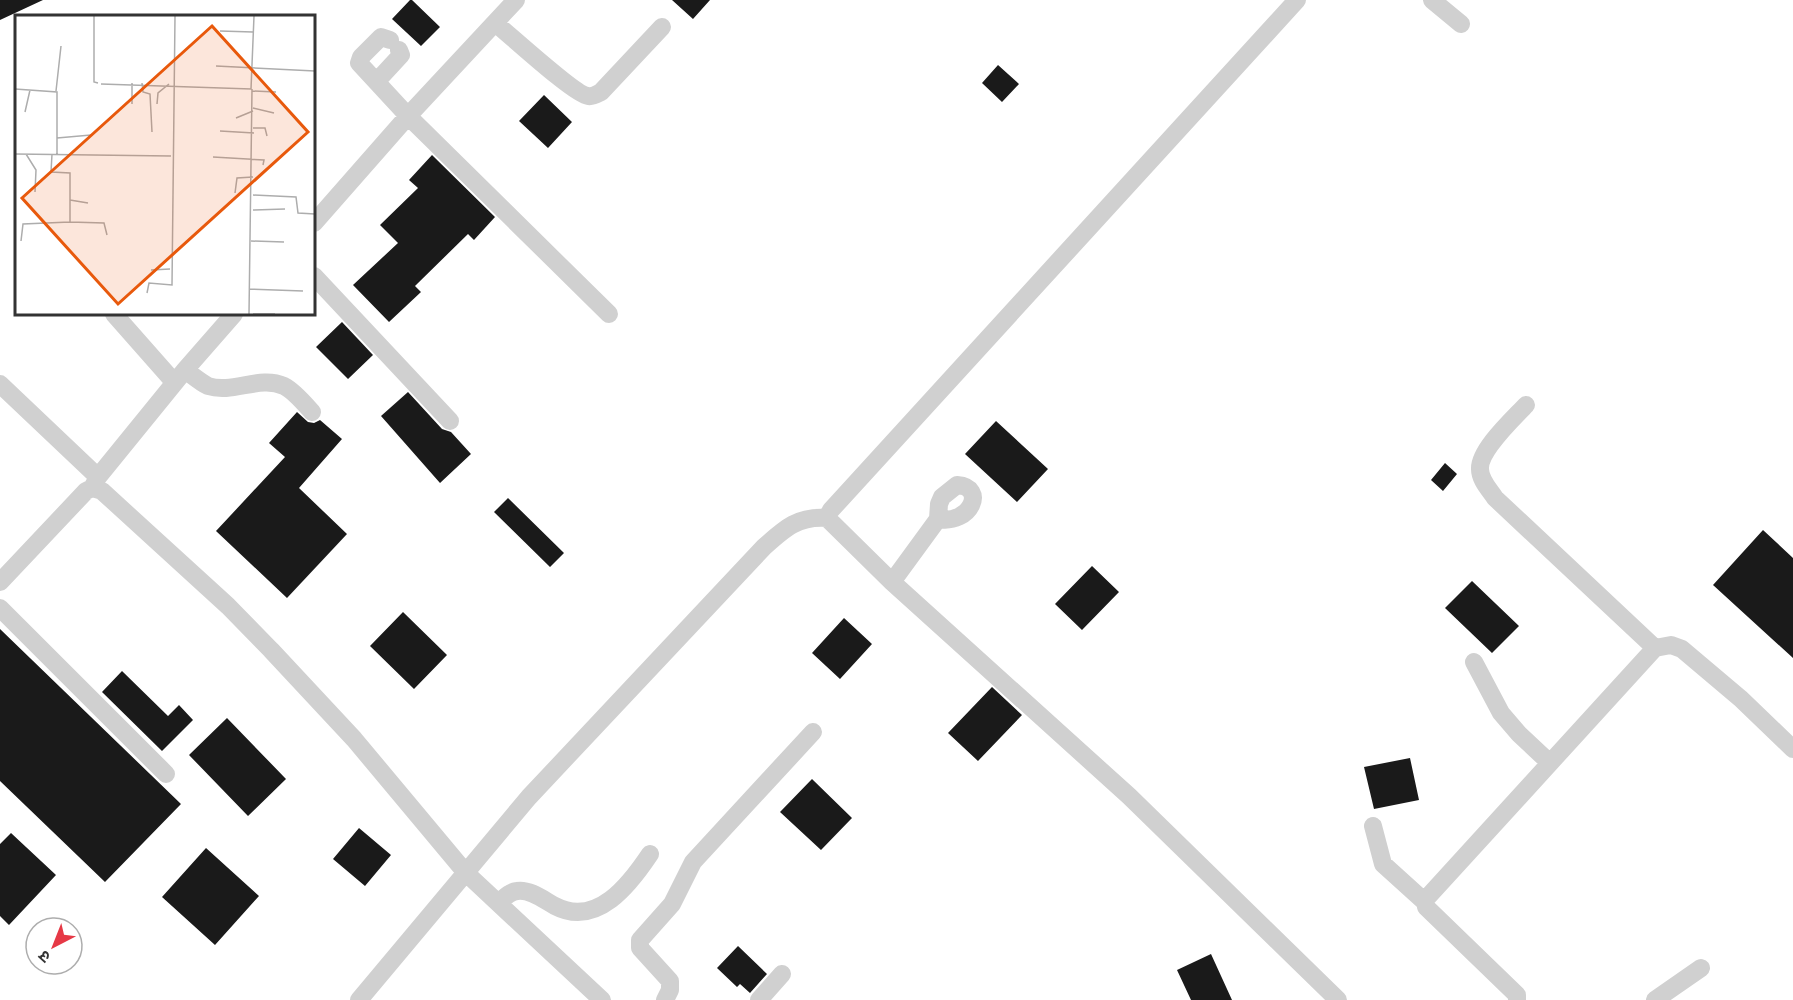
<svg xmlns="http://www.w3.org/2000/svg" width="1793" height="1000" font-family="'IBM Plex Sans','Noto Sans Devanagari',sans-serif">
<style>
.building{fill:#1a1a1a}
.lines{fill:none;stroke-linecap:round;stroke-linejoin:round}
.minor{stroke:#d0d0d0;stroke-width:18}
.inset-road{fill:none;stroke:#adadad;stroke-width:1.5}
.view{fill:#e8590c;fill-opacity:0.15;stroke:#e8590c;stroke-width:3}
.inset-edge{fill:none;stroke:#333;stroke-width:3}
</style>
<rect width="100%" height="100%" fill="#fff"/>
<path class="building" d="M0,0H43L0,20Z
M410,0H412L440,27L421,46L392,19Z
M672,0H710L693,19Z
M998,65L1019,84L1002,102L982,83Z
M544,95L572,122L548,148L519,121Z
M432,155L495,217L474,240L468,234L415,286L421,292L389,322L353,285L398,243L380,225L418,188L409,180Z
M342,322L373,355L348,379L316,347Z
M408,392L442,429L451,432L471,454L440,483L381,416Z
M297,412L308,422L314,423L320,420L342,439L299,488L347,534L287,598L216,531L285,457L269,443Z
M996,421L1048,469L1017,502L965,454Z
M1445,463L1457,474L1443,491L1431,480Z
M508,498L564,553L550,567L494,512Z
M1763,530L1793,558V658L1713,585Z
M1092,566L1119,592L1082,630L1055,604Z
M1472,581L1519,626L1492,653L1445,608Z
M403,612L447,655L414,689L370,646Z
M844,618L872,644L840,679L812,653Z
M0,629L181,804L105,882L0,781Z
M122,671L168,716L179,705L193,720L162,751L102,692Z
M992,687L1022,715L978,761L948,733Z
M227,718L286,779L248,816L189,755Z
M1410,758L1419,800L1374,809L1364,767Z
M812,779L852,818L821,850L780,812Z
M359,828L391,855L365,886L333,859Z
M11,833L56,875L9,925L0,916V844Z
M206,848L259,896L215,945L162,897Z
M738,946L767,974L750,993L740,984L737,987L717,968Z
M1211,954L1232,1000H1191L1177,970Z"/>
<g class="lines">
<path class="minor" d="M1432,0L1461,24
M495,23C510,35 575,95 588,96C593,97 597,94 601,92L662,27
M390,40L381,37L361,57L359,63L408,116L609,314
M377,81L401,55L399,50
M314,223L408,116L516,0
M314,276L450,421
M114,314L174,382
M185,370C192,375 200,382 208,386C233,394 260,375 284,386C294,391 304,403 312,412
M0,384L98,477
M92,488L98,477L185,370L234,314
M827,518L831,510L1297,0
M0,582L86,491L92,488L102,491L228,606L271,650L354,739L466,873L602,1000
M892,582L938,519L939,504L942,497L957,485C987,487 971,525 938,519
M0,608L166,774
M1655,648L1671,645L1682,649L1740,698L1793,749
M1474,662L1501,713L1519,734L1550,763
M1373,826L1383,864L1425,902
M498,903C504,898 509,892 517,891C530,889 544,900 555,906C597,928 630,884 650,854
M359,1000L529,797L764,547C785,528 798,516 827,518L892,582L1129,796L1338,1000
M665,1000L670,990V981L640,948V940L672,904L693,862L813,732
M759,1000L782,974
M1517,1000V995L1426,907L1425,900L1655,648L1495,498C1489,489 1480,480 1480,469C1479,450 1513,419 1526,405
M1655,1000L1701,968"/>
</g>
<g transform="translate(15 15)">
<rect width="300" height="300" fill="#fff"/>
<path class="inset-road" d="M79,1V67L83,68M205,16L238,17M201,51L300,56M127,68L128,77L135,79L137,117M86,69L236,74L239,1M0,74L42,77V139M41,76L46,31M237,76L261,77M117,89V68M142,89L143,78L154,69M238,93L259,98M10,97L15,75M221,103L238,96M238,113H250L252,121M205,116L239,118M42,123L76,120M0,139L156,141M11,139L21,155L20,177M37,139L36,157L55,158V207L89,208L92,220M198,142L249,145L248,150M220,178L222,163L238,162M238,180L281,182L283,198L300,199M55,185L73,188M238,195L270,194M6,226L8,209L55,207M236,226L269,227M136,255L155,254M235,274L288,276M132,278L134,268L157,270L160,1M234,299L237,74M238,299H260"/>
<path class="view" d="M197,11L293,117L103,289L7,183Z"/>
<rect width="300" height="300" class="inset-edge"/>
</g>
<g transform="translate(54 946) rotate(222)"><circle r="28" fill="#ffffff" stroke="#adadad" stroke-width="1.5"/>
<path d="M0-4.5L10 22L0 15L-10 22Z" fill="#e63946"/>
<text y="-9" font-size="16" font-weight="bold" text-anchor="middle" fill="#333333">उ</text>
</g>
</svg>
